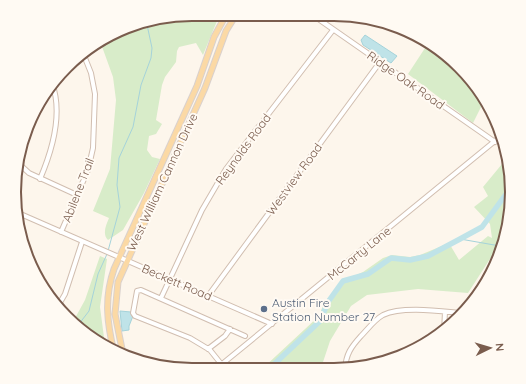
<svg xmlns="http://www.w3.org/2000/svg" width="526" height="384" font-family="Quicksand,sans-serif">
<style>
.green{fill:#d8ecc9}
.water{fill:#bfe3e8;stroke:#a5d3da}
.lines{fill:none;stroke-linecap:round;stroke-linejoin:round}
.stream{stroke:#a5d3da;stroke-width:1}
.river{stroke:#bfe3e8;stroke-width:5.5}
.minor-casing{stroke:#d1beb0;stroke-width:6}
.major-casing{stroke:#dad1cd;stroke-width:7}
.minor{stroke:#fff;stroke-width:4}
.major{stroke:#fbd9a5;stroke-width:5}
.service-dot{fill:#5c6f8a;stroke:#fffaf3;stroke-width:1.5}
.labels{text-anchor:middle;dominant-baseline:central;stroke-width:4;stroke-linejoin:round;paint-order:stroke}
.street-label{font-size:12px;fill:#7a5c4d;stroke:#fffaf3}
.service-label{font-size:12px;fill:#4e5e75;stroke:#fffaf3;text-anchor:start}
.rim{fill:none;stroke:#7a5c4d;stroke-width:2}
</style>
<rect width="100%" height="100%" fill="#fdf6ec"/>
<path class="green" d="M192,14L221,15L217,21L203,55L196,43L179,47L177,51L176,62L165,77L162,85L156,120L162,124L156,134L149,136L147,150L152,157L160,159L144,193L123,230L108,240C102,234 106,225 109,218L93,211L110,169L116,100L113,77L100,41L146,20Z
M429,42L475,83L484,101L473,123L408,74Z
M502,164L507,170L511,215L499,248H497L468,293L418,289L367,295L351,306L330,341L323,362L314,369H262L319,316L324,303L343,281L363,272L383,258L392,255L410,257L420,255L449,243L459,260L488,236L492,238L490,224L474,207L488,196L483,187Z
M100,256L107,259L100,307L105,345L74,320L85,300Z"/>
<path class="water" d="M365,35L397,56L391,63L363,45L361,40Z
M120,311L131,312L133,316L129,326V330L122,331Z"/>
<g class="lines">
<path class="stream" d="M460,239L500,246
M108,251L120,207L117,185L119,158L133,127L141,85L151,58L152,48L146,20
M79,324L89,311L98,274L107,254"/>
<path class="river" d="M269,369L320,321L328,302L343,281L368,274L391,258L410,260L428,256L460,239L482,227L509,190"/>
<g class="minor-casing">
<path id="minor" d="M317,18L495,142
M17,162L29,173L77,195
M40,179C52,151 63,113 52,83
M16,212L272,324
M61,232L88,170L93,148L95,94L91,73L83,53
M208,296L380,62
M161,298L202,210L226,169L333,30
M58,306L65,294L82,242
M444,331L445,312
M208,349L225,336L230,329
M397,358L407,351L414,350
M222,365L210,350L190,338L135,316L133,313L137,291L141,290L245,336
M216,369L501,136
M345,369C346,354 351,347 361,336C368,329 374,320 383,315C402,306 439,311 460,313"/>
</g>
<g class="major-casing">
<path id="major" d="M114,352C107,323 104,298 114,269L197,86L214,37L226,15
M123,354L115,314L118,282L205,88L226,31L236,15"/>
</g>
<use href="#minor" class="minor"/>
<use href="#major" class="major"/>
</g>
<circle class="service-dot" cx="264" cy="309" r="4"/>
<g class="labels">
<g class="street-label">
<text transform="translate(406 80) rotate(35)">Ridge Oak Road</text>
<text transform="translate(243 149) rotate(-54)">Reynolds Road</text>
<text transform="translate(294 179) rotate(-54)">Westview Road</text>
<text transform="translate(162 182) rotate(-65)">West William Cannon Drive</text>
<text transform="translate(78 190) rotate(-69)">Abilene Trail</text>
<text transform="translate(359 253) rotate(-39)">McCarty Lane</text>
<text transform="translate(177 282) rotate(23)">Beckett Road</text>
</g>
<g class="service-label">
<text x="272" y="302">Austin Fire<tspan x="272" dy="14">Station Number 27</tspan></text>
</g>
</g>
<path d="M0 0H526V384H0ZM192 21H334A171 171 0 0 1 505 192V192A171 171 0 0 1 334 363H192A171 171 0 0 1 21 192V192A171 171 0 0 1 192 21Z" fill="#fffaf3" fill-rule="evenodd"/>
<path class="rim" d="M192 21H334A171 171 0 0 1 505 192V192A171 171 0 0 1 334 363H192A171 171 0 0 1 21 192V192A171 171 0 0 1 192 21Z"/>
<g transform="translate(490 348) rotate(85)" stroke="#fffaf3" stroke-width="3" paint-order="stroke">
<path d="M0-3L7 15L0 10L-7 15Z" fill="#7a5c4d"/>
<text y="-6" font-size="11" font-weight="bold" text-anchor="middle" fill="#7a5c4d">N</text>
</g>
</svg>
